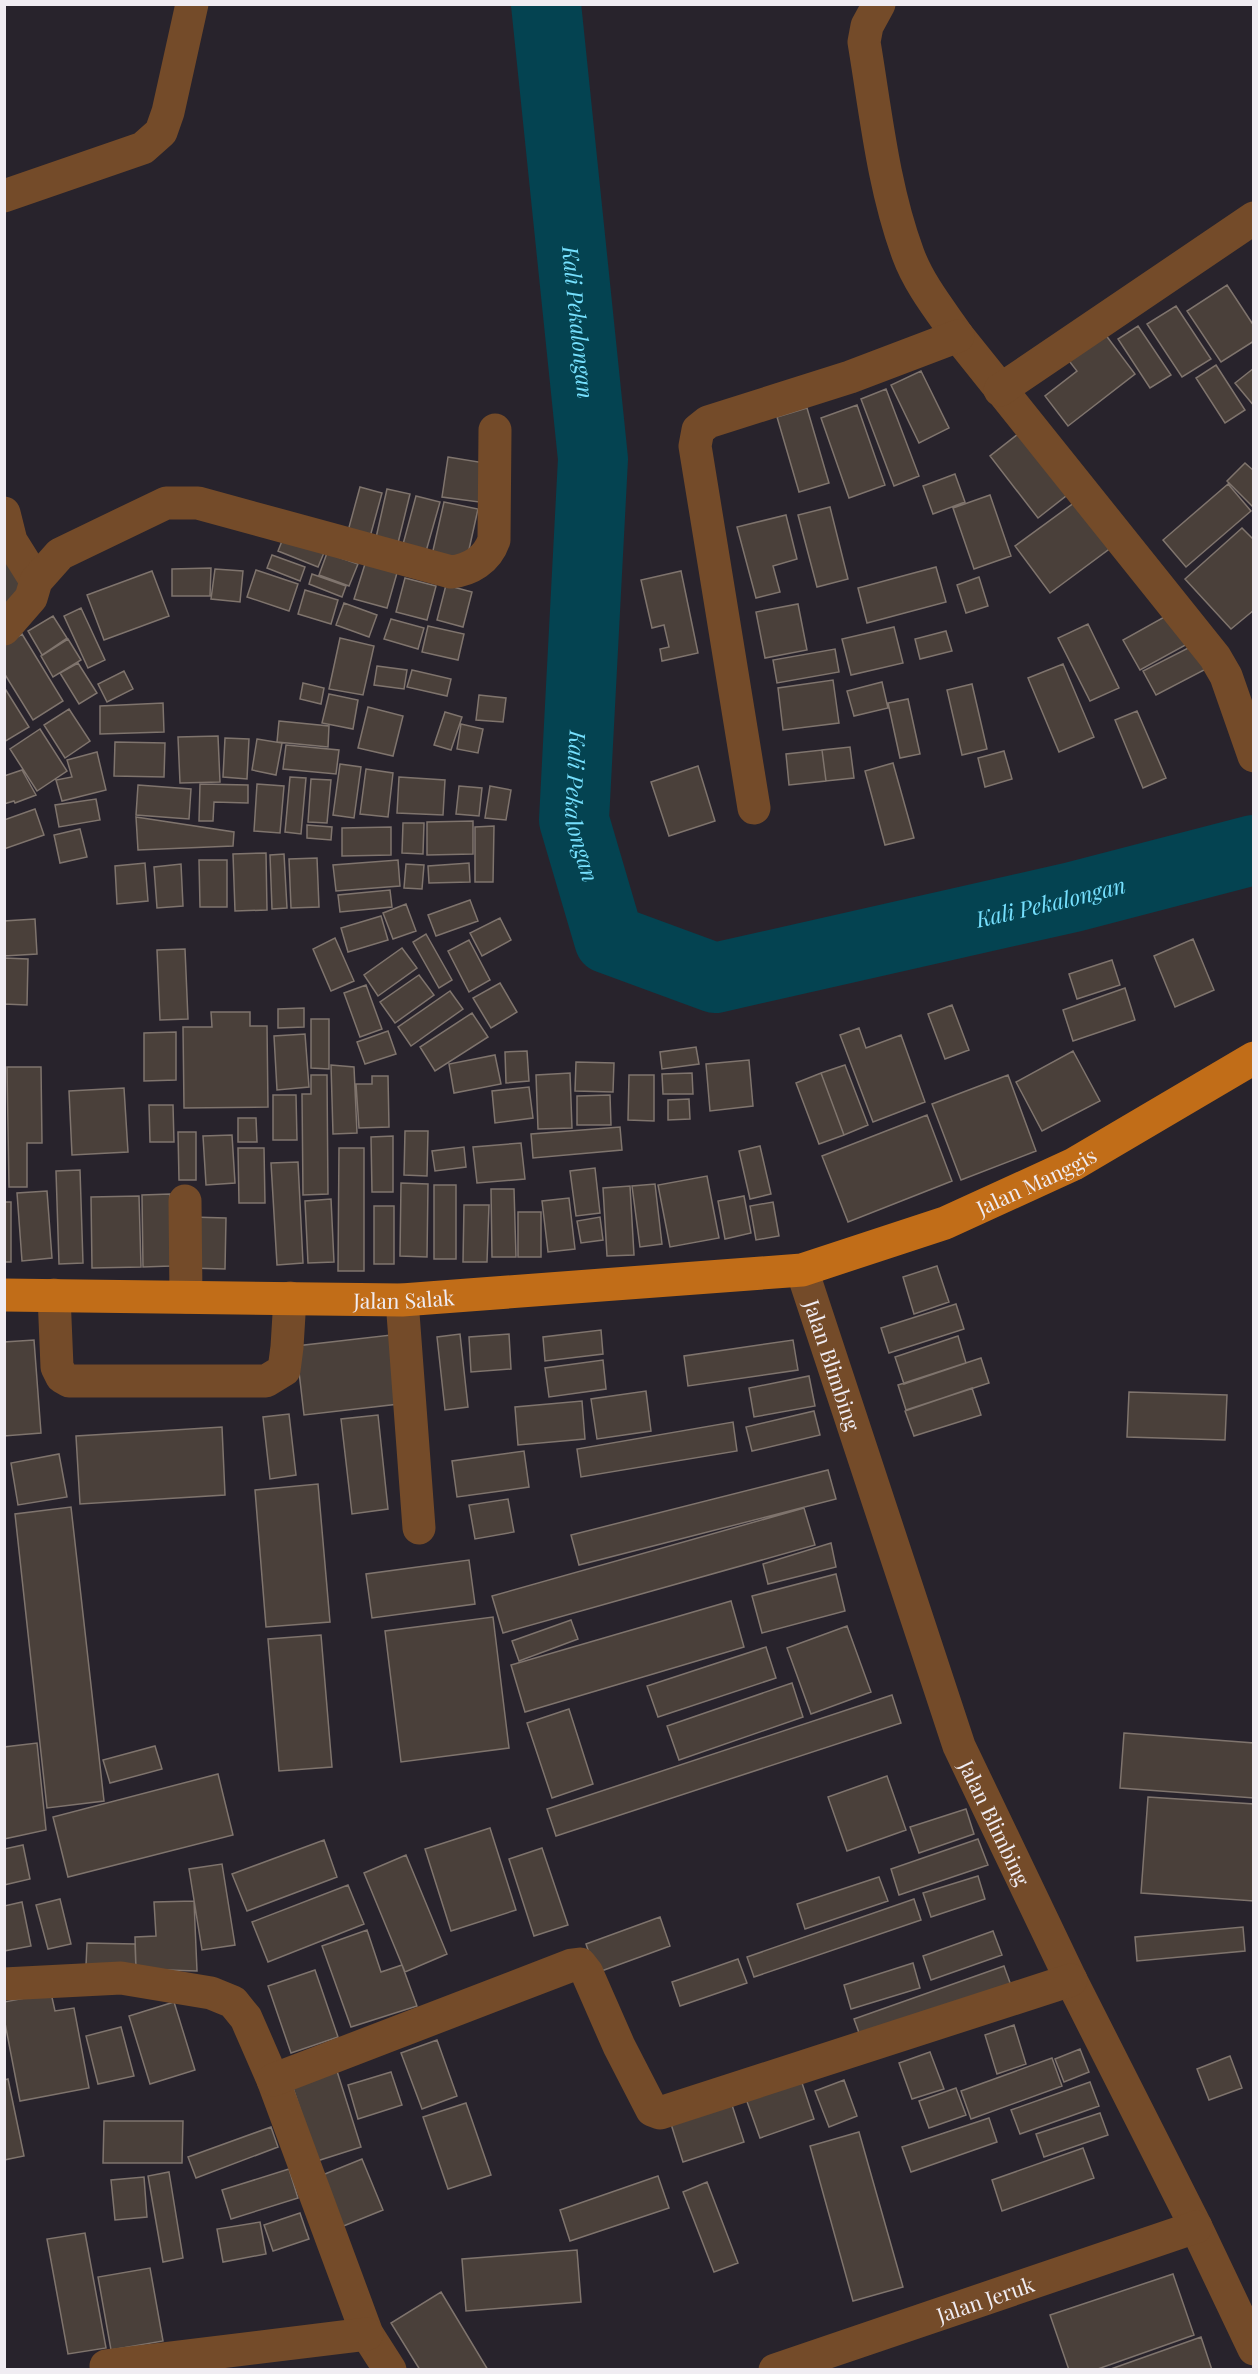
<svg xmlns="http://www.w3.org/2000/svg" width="1258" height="2374" font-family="'Playfair Display',serif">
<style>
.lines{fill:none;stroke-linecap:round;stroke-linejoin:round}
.river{stroke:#044351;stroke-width:70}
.building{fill:#4a403a;stroke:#7f746d;stroke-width:1.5}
.minor{stroke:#744b29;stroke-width:33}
.major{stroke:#c16d18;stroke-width:33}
.labels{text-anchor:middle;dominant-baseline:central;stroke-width:4.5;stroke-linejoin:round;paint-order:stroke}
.street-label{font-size:21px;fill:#f0ecf2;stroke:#1e1922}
.water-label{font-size:22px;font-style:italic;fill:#76e0fe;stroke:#1e1922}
</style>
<rect width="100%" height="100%" fill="#28232c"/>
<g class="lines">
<path class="river" id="s1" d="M546,4L593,459L574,820L609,939L715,978L1073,897L1254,850"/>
</g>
<path class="building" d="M1227,285L1254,326V341L1221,362L1187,311Z
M1176,306L1211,359L1182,377L1147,324Z
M1138,326L1171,375L1150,388L1118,339Z
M1102,330L1135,374L1068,426L1045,396L1077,371L1066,357Z
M1216,365L1245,410L1225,423L1196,378Z
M1254,368V406L1235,383Z
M921,371L949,428L919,443L891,385Z
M886,389L919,476L894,486L861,399Z
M857,405L885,485L849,498L821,418Z
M807,408L829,483L799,492L777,417Z
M1023,430L1071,492L1038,518L990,456Z
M448,457L485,463L479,502L442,497Z
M1245,463L1254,471V508L1227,481Z
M955,474L965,502L933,514L923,486Z
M1228,484L1251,511L1186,567L1163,540Z
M360,487L382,493L370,537L348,531Z
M387,489L410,494L397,547L375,542Z
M990,495L1011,556L974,569L953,508Z
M416,496L440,502L425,555L402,548Z
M1082,497L1116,544L1050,593L1015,546Z
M444,502L478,509L466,563L432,555Z
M830,507L848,579L817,587L798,515Z
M786,515L797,559L773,566L780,592L756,598L737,527Z
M1242,528L1254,540V610L1231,629L1185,579Z
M286,531L326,548L318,567L278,551Z
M4,546L30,593L4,606Z
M327,553L358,564L349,586L319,575Z
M272,555L305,567L300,581L267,568Z
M365,564L397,573L387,608L354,599Z
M936,567L946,602L867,623L858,588Z
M211,568L210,596H172V569Z
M215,569L243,571L240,602L211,599Z
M256,570L298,584L289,611L247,597Z
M152,571L169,616L104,640L87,595Z
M681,571L698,653L662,661L660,649L669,647L664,625L652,628L641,580Z
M312,574L346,586L342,597L309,584Z
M979,577L988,606L966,613L957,585Z
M405,578L436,586L427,620L396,612Z
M446,585L472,592L463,627L437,620Z
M305,590L338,600L331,624L298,614Z
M344,603L377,615L369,637L336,625Z
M798,604L807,650L765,658L756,612Z
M81,608L105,660L88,668L64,616Z
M1175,611L1191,642L1140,670L1123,640Z
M53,616L67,638L42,655L28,631Z
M391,619L424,628L418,649L384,639Z
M1088,624L1119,688L1090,701L1058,638Z
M428,626L464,634L458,660L422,652Z
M894,627L903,663L851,675L842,639Z
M946,631L952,651L920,659L915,639Z
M22,634L63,701L33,720L4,673V645Z
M340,638L374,646L363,695L329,689Z
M68,639L81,660L53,677L41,656Z
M1194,645L1206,669L1156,695L1143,671Z
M835,649L839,672L777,683L773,660Z
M78,663L97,693L79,704L60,673Z
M1063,664L1094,737L1059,752L1028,678Z
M377,666L407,670L404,689L374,685Z
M412,670L451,679L447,696L407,687Z
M124,671L133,689L107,702L98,684Z
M833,680L839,723L783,730L778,688Z
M882,682L888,708L854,716L847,691Z
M303,683L324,688L321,704L300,699Z
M972,684L987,749L962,755L947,690Z
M4,687L29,727L4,742Z
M329,694L358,700L353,729L322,723Z
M479,695L506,698L503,722L476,720Z
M908,699L920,754L900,758L888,703Z
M163,703L164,732L100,734V706Z
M368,707L403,716L393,756L358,748Z
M69,709L90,741L65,758L44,725Z
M1137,711L1166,778L1143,788L1115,720Z
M445,712L462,717L451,750L434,745Z
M279,721L329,726L328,747L277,742Z
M461,724L483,729L478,753L457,749Z
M40,729L67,771L37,791L10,749Z
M218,736L220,782L180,783L178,737Z
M225,738L249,739L247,779L223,777Z
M257,739L282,743L276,775L252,770Z
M115,742L165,743L164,777L114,776Z
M286,745L339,750L336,774L283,769Z
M850,747L854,778L826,781L822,750Z
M822,750L826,781L789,785L786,754Z
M1004,751L1012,779L985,787L978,758Z
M97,752L106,790L62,801L56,780L72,777L67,760Z
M893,763L914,838L885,845L865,771Z
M340,764L361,767L354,818L333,815Z
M698,766L715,821L669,836L651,782Z
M366,769L393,773L388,817L360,814Z
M22,770L36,795L15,803L14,801L4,804V776Z
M290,777L306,778L301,834L285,832Z
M399,777L445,780L443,815L397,813Z
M311,779L331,780L327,823L308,822Z
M200,784L248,785V803L214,802L213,821H199Z
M257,784L284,786L280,833L254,831Z
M138,785L191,789L189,819L136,815Z
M459,786L482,788L479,816L456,814Z
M490,786L511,790L506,820L485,818Z
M96,799L100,820L59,827L55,805Z
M35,809L44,835L4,849V820Z
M136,817L234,832L233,846L138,850Z
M473,821V854L427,855V822Z
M403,823H424L423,854L402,853Z
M307,825L332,827L331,840L307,838Z
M494,826L493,882H475V827Z
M391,827V855L342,856V828Z
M80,829L87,857L60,863L54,835Z
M266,853L267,910L235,911L233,854Z
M284,854L287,908L272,909L270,855Z
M317,858L319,907L291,908L289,859Z
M199,860H227V907H200Z
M398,860L400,886L336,891L333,865Z
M145,863L148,901L117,904L115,866Z
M469,863L470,882L429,883L428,866Z
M181,864L183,906L157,908L154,867Z
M406,864L424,865L422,889L404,888Z
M390,890L392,907L340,912L338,895Z
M470,900L478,921L436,936L428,915Z
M406,904L416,931L393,939L383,913Z
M381,916L388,940L348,952L341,928Z
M500,918L511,940L482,956L470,933Z
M35,919L37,954L4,956V921Z
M426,934L452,980L439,988L413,942Z
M335,938L354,981L331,991L313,949Z
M1193,939L1214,990L1175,1007L1154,956Z
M469,940L490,980L469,992L448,951Z
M402,948L417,968L378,996L364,975Z
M185,949L188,1019L160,1020L157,950Z
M4,958L28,959L27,1005L4,1004Z
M1112,960L1120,985L1077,999L1069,974Z
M419,975L434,995L395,1023L380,1002Z
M500,983L517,1012L491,1028L473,998Z
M366,985L382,1029L360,1037L344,993Z
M1125,988L1135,1020L1073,1041L1063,1010Z
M450,991L463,1009L411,1046L398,1027Z
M952,1005L969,1050L945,1059L928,1014Z
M304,1008V1027L278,1028V1009Z
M211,1012H250V1026H267L268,1107L184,1108L183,1027H212Z
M472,1013L488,1037L435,1071L420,1047Z
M311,1019H329V1069L311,1068Z
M859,1028L866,1048L901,1035L925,1102L873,1122L840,1035Z
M388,1031L396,1054L365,1064L357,1042Z
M176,1032V1080L144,1081V1033Z
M305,1034L309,1087L277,1090L274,1036Z
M696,1047L699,1064L662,1069L660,1052Z
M527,1051L529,1081L506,1083L505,1052Z
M1073,1051L1100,1101L1042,1131L1016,1082Z
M495,1055L501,1084L454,1093L449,1064Z
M749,1060L753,1106L710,1111L706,1064Z
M576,1062L614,1063L613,1092L575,1091Z
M331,1065L354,1067L357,1133L333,1134Z
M845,1065L868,1125L844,1135L821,1073Z
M7,1067H41L42,1143H27V1187H9Z
M570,1073L572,1128L538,1129L536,1075Z
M692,1073L693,1094H663L662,1074Z
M821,1073L844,1135L819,1144L796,1083Z
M311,1075H327L328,1194L303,1195L302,1094H311Z
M629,1075H654V1121L628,1120Z
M1008,1075L1036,1151L961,1180L932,1104Z
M372,1076H388L389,1127L359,1128L356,1084H372Z
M529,1087L533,1118L495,1123L492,1091Z
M124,1088L128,1152L72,1155L69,1091Z
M273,1095H296L297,1140H273Z
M610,1095L611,1125H577V1096Z
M689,1099L690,1119L668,1120V1100Z
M149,1105H173L174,1142H150Z
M927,1115L952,1181L848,1222L822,1156Z
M238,1118H256L257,1142H238Z
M620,1127L622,1150L533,1158L531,1134Z
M405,1131H428L427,1176L404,1175Z
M178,1132H196V1180H179Z
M232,1135L235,1183L206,1185L203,1136Z
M393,1136V1192H372L371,1137Z
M521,1143L525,1179L477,1183L473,1147Z
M760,1146L771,1194L750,1199L739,1151Z
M464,1147L466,1167L435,1171L432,1151Z
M238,1148H264L265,1203H239Z
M339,1148H364V1271H338Z
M298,1162L303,1263L277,1265L271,1163Z
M595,1168L600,1213L576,1216L570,1171Z
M80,1170L83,1263L59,1264L56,1171Z
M707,1176L719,1238L670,1247L658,1185Z
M401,1183L428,1184L427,1257L400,1256Z
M655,1184L662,1244L640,1247L632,1186Z
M434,1185H456V1259H434Z
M630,1186L634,1255L607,1256L603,1188Z
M491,1189H514L516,1257H492Z
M47,1191L52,1258L22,1261L17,1193Z
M170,1194L171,1266L143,1267L142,1195Z
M139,1196L141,1267L92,1268L91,1197Z
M744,1196L751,1233L725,1239L718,1201Z
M569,1198L575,1249L548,1252L542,1201Z
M331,1199L334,1262L308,1263L305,1201Z
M4,1202H11V1262H4Z
M773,1202L779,1236L756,1240L750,1206Z
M464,1205H489L487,1262H463Z
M374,1206H394V1264H374Z
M518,1212H541V1257H518Z
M191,1217L226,1218L225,1269L190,1268Z
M600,1217L603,1240L581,1243L577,1221Z
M937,1266L949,1302L914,1314L903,1277Z
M956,1304L964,1329L889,1353L881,1328Z
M601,1330L603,1354L545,1361L543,1337Z
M460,1334L468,1407L445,1410L437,1337Z
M509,1334L511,1369L471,1372L469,1337Z
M391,1335L399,1404L304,1415L296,1346Z
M958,1336L966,1363L904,1384L895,1357Z
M34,1340L41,1433L4,1436V1342Z
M793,1340L798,1370L688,1386L684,1356Z
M981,1358L989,1383L906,1410L898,1385Z
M603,1360L606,1389L549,1397L545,1368Z
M809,1376L815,1406L754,1417L749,1388Z
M972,1388L981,1415L914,1436L905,1411Z
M646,1391L651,1431L597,1439L591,1399Z
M1129,1392L1227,1395L1225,1440L1127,1437Z
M582,1401L585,1439L518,1445L515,1407Z
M814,1411L820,1435L752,1451L746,1427Z
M289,1414L296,1475L270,1479L263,1417Z
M378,1415L388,1509L352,1514L341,1419Z
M733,1422L737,1451L581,1477L577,1449Z
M222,1427L225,1495L80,1504L76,1436Z
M524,1451L529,1487L457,1497L452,1461Z
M59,1454L67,1497L18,1505L11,1463Z
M828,1470L836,1499L579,1565L571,1535Z
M318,1484L330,1622L266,1627L255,1490Z
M508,1499L514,1532L475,1539L469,1505Z
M71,1507L104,1801L47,1808L15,1514Z
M804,1508L815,1545L503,1633L492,1596Z
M831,1543L836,1567L768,1584L763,1564Z
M469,1560L475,1604L372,1618L366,1574Z
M836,1574L845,1611L762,1633L752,1596Z
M731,1601L744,1647L525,1712L511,1665Z
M493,1617L509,1748L401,1762L385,1631Z
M571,1620L578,1639L519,1661L512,1641Z
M847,1626L871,1692L811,1714L787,1648Z
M321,1635L332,1767L279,1771L268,1639Z
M766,1647L776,1678L658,1717L647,1686Z
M792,1683L803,1717L679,1760L667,1726Z
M892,1695L901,1723L556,1836L547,1809Z
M569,1709L593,1784L552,1798L527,1723Z
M1124,1733L1254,1743V1798L1120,1788Z
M37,1743L46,1830L4,1839V1747Z
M155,1746L162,1769L110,1783L103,1760Z
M218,1774L233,1835L68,1877L53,1817Z
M887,1776L906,1830L847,1851L828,1797Z
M1148,1797L1254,1804V1901L1141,1893Z
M966,1809L974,1834L919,1853L910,1827Z
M490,1828L516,1910L451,1931L425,1849Z
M978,1839L988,1865L899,1895L891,1869Z
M324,1840L337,1877L247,1911L232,1874Z
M23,1845L30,1879L4,1885V1849Z
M542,1848L568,1925L534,1936L509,1859Z
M406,1855L447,1954L405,1972L364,1873Z
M222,1864L235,1945L202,1950L189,1869Z
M978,1876L985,1899L931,1917L923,1893Z
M879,1877L888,1901L805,1929L797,1904Z
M348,1885L364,1924L268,1962L252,1922Z
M60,1899L71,1944L48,1949L36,1905Z
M914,1899L921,1920L754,1977L747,1957Z
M194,1901L197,1971L136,1969L135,1937L156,1936L154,1902Z
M22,1902L31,1946L4,1951V1906Z
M660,1917L670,1946L596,1973L586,1944Z
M1243,1927L1245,1951L1137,1961L1135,1937Z
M367,1930L381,1972L402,1965L417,2006L351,2027L322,1946Z
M993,1931L1002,1955L931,1980L923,1956Z
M87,1943L135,1944L136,1969L86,1966Z
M738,1959L747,1983L680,2006L672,1982Z
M913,1963L920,1988L851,2009L844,1985Z
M1004,1966L1013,1991L863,2044L854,2019Z
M315,1970L338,2037L291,2053L268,1986Z
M51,1993L55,2011L74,2008L89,2088L20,2101L4,2018V2002Z
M174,2002L195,2070L150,2084L129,2016Z
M1014,2025L1026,2064L997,2074L985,2035Z
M121,2027L134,2076L98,2084L86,2036Z
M437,2040L457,2096L422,2109L401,2053Z
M1080,2049L1089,2072L1064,2082L1055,2059Z
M930,2052L944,2089L912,2099L899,2063Z
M1230,2056L1242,2088L1209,2100L1197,2069Z
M1052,2058L1062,2086L971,2119L961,2091Z
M336,2068L361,2147L317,2161L291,2082Z
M391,2072L402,2105L358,2119L348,2085Z
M800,2077L814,2119L760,2138L745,2096Z
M8,2079L24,2156L4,2160V2080Z
M844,2080L857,2116L829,2127L815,2091Z
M1090,2082L1099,2106L1020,2134L1011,2110Z
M956,2088L966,2115L929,2128L919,2101Z
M466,2103L491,2175L448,2189L423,2117Z
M732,2105L744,2142L683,2162L671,2124Z
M1100,2113L1108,2135L1044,2157L1036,2134Z
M989,2118L997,2142L911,2172L902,2147Z
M104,2121H183L182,2163H103Z
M271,2127L278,2147L196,2178L188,2157Z
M859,2132L903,2287L853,2301L810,2146Z
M1083,2148L1094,2178L1002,2211L992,2180Z
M362,2159L383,2210L341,2227L320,2176Z
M289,2169L298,2198L231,2219L222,2190Z
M169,2172L183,2258L163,2262L148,2176Z
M658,2176L669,2208L570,2241L560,2210Z
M144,2177L147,2217L115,2220L111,2180Z
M707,2182L738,2263L714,2272L683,2192Z
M300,2213L309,2239L273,2251L264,2225Z
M260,2222L266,2254L223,2262L217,2229Z
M85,2233L106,2348L68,2354L47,2239Z
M577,2250L581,2302L466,2311L462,2259Z
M150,2268L163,2341L111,2350L98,2277Z
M1173,2274L1194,2335L1095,2370H1069L1050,2315Z
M441,2292L488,2370H420L391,2323Z
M1201,2337L1212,2370H1108Z"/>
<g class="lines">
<g class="minor">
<path d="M879,4L867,26L864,42C876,114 883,186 908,254C919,284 940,310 958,336L1215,657L1226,676L1254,756"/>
<path d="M4,196L143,148L161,132L168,112L192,4"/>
<path d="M1000,390L1254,218"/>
<path d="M4,513L11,541L36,581"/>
<path d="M4,629L31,598L36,581L60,554L166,503H198L451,572C470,570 487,560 494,540L495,430"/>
<path d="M754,808L695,446L698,430L708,422L850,377L958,336"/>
<path d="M185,1201L186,1297"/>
<path id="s2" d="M802,1270L959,1746L1071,1980L1196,2227L1254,2349"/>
<path d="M54,1295L57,1367L62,1377L69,1381H266L284,1370L287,1347L290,1298"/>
<path d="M402,1300L419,1528"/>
<path d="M4,1984L121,1978L211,1993L233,2002L246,2018L273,2080L367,2334L390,2370"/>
<path d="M273,2080L572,1965L580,1964L587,1973L619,2046L652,2110L660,2113L1071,1980"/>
<path d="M106,2366L367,2334"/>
<path id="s3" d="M775,2370L1196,2227"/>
</g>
<path class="major" id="s4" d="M4,1295L402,1300L802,1270L945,1223L1074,1164L1254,1058"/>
</g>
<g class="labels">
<g class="street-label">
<text stroke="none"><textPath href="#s4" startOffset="1050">Jalan Manggis</textPath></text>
<text stroke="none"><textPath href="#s4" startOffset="400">Jalan Salak</textPath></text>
<text stroke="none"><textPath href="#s2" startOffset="100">Jalan Blimbing</textPath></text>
<text stroke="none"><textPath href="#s2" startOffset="586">Jalan Blimbing</textPath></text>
<text stroke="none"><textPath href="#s3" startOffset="222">Jalan Jeruk</textPath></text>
</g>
<g class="water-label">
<text stroke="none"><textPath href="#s1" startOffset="320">Kali Pekalongan</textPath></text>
<text stroke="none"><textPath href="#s1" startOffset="806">Kali Pekalongan</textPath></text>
<text stroke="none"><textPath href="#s1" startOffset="1400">Kali Pekalongan</textPath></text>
</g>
</g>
<rect width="1258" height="2374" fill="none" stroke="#f0ecf2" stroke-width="12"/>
</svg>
